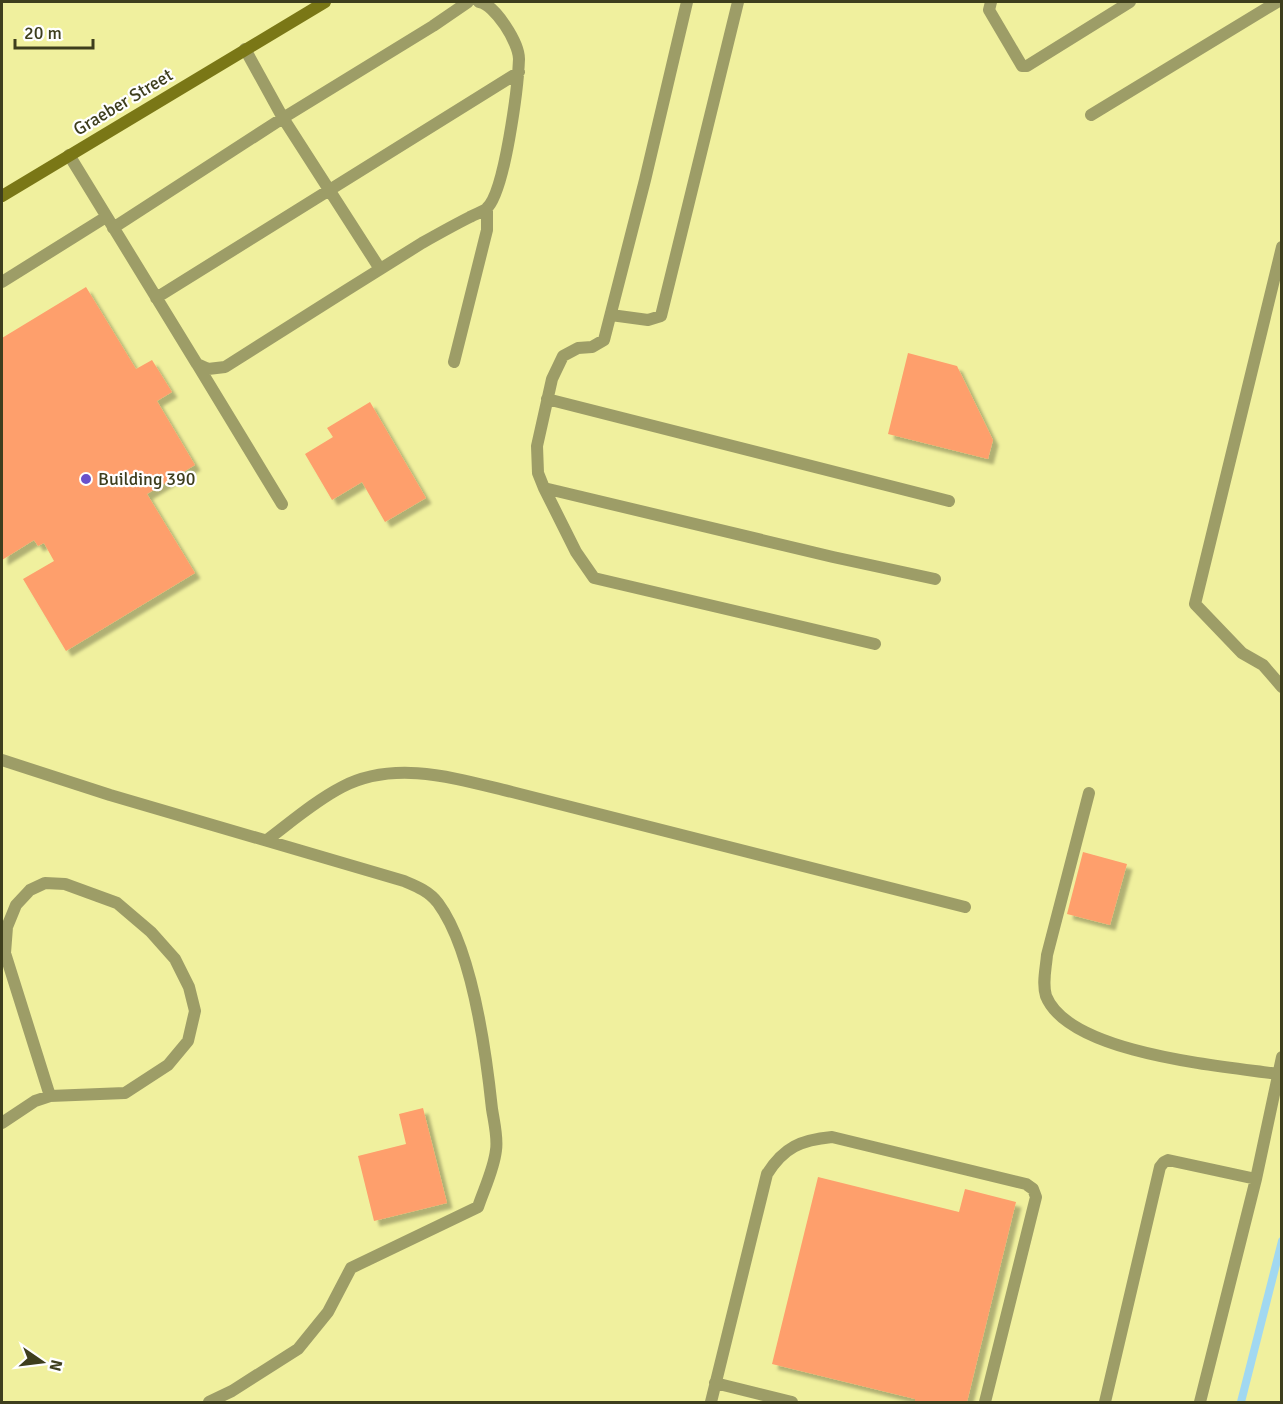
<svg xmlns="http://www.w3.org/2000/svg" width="1283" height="1404" font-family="Signika,sans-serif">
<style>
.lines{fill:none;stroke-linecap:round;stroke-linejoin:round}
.stream{stroke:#a1d8f1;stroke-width:8}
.building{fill:#fe9f6c;filter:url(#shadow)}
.lane{stroke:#9d9d67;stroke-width:12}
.secondary{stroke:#7a7716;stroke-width:12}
.poi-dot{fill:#6a51cb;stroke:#fff;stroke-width:2}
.labels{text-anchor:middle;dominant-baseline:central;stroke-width:4.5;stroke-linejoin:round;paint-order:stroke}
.street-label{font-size:18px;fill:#3e3e1d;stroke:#fff}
.poi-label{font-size:18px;fill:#3e3e1d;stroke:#fff;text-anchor:start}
</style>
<defs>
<filter id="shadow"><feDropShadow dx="5.5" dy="5.5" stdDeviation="1.5" flood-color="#0004"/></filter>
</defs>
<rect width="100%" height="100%" fill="#f0f09e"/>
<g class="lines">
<path class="stream" d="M1241,1402L1282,1241"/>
</g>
<path class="building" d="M86,287L136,369L152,360L172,392L157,401L195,465L147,494L195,573L66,651L23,579L54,561L44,543L38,546L34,540L2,560V338Z
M908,353L957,366L993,440L988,459L888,434Z
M370,402L426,498L385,522L362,482L332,500L305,454L333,437L327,428Z
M1083,852L1127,864L1110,925L1067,914Z
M423,1108L447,1203L374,1221L358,1156L406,1144L399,1114Z
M818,1177L959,1212L965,1189L1016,1202L967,1402H915V1399L772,1364Z"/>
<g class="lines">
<path class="lane" d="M687,2L645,180L604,340L592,347L578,348L563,356L552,379L537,446L538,473L544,488L576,552L594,578L875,644
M991,2L989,10L1022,66H1027L1130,2
M245,49L283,118L380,269
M1091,115L1277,2
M69,155L197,364L208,369L225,367C291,325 356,284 422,243C438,234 454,225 470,217C475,214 482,212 486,209C505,194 518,85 519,59C519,43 495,4 479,2
M113,228L283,118L433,26L468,2
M1282,247L1195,604L1242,653L1263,665L1282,687
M2,282L106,217
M156,298L519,72
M611,315L648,320L661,316L738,2
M454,362L487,230V208
M197,364L282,504
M547,399L949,501
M544,488L833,557L935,579
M2,760L110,795L404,881C416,886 429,891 438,903C472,949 486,1052 492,1109C494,1122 498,1138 496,1150C494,1169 484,1189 478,1207L351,1268L328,1312L298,1349L232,1391L209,1402
M1089,793L1047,955C1046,968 1042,983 1046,996C1069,1054 1222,1066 1278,1074
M267,840C291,822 315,801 342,787C396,759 457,779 512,792L965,907
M2,1123L35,1101L50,1096L125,1093L168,1065L188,1041L195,1011L189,987L175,959L151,932L117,903L65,884L45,883L30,890L16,905L7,927L5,953L50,1096
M715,1383L792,1402
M711,1402L767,1174C784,1147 801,1140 832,1137L1026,1184L1033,1189L1036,1197L985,1402
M1105,1402L1160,1167L1164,1162L1168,1160L1256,1179
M1200,1402L1256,1179L1282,1057"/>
<path class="secondary" d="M2,196L325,2"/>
</g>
<circle class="poi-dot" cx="86" cy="479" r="6"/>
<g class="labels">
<g class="street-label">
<text transform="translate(123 102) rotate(-31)">Graeber Street</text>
</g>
<g class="poi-label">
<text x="98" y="479">Building 390</text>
</g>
</g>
<rect width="1283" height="1404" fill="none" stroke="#3e3e1d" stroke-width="6"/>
<g transform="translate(42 1362) rotate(104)" stroke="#ffffff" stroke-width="4.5" paint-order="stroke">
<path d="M0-4.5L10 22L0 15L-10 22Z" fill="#3e3e1d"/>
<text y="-9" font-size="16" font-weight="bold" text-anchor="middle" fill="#3e3e1d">N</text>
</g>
<path d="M15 39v9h78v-9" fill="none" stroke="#3e3e1d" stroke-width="3"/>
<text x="24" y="39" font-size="18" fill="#3e3e1d" stroke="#ffffff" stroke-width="4.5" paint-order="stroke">20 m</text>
</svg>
